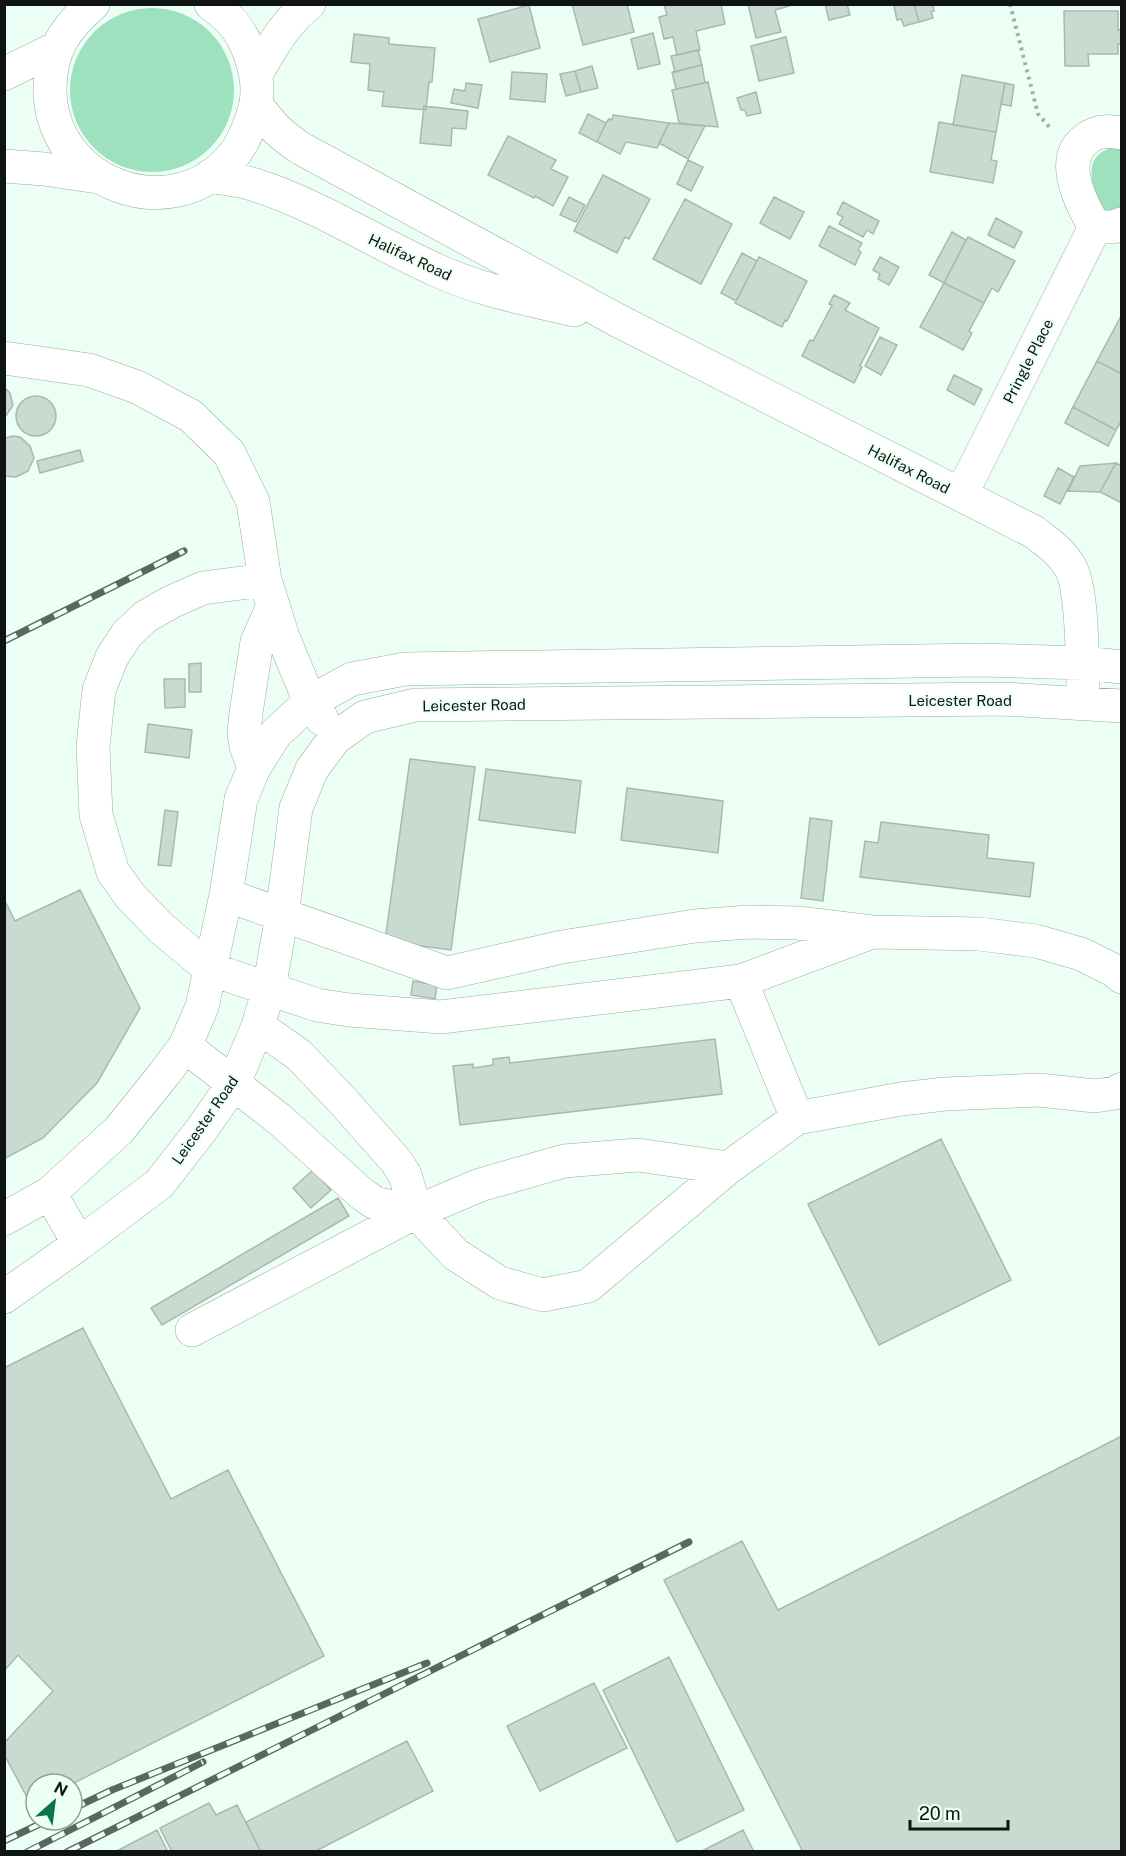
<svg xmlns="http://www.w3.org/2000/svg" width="1126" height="1856" font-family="'Public Sans',sans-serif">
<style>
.green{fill:#9ee1bf}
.building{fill:#c9dbd1;stroke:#a7b9af;stroke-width:1.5}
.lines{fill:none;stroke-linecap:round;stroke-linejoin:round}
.minor-casing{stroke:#9aaba2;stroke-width:34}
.path{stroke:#a1b0a8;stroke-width:4;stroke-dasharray:3 4.5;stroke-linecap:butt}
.minor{stroke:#fff;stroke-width:33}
.rail-casing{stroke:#5b6660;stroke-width:7}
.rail{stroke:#ecfff4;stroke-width:4.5;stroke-dasharray:14;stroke-linecap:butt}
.labels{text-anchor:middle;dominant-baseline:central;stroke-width:4.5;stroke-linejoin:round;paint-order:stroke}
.street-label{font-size:15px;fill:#0e1411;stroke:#ecfff4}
</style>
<rect width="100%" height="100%" fill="#ecfff4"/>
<path class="green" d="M70 90a82 82 0 1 1 164 0a82 82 0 1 1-164 0Z
M1118,146L1121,147V211L1108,217C1104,214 1097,209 1094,204C1093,200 1093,193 1093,189C1089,164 1092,152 1118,146Z"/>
<path class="building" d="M572,4H627L634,32L583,45Z
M664,4H721L725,24L696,31L700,50L677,55L673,37L664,39L659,17L667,15Z
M748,4H796L775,10L781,32L756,38Z
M825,4H847L850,15L829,20Z
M901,4H914L919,22L904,26L901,19L897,20L894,6Z
M914,4H933L934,11L931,12L933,18L919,22Z
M529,5L540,48L490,62L478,19Z
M1064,11H1118V30L1122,29V44H1118V54H1088L1089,66H1065Z
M653,33L660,64L638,69L631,39Z
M354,34L389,38V44L435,48L432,82H429L426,110L382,106L384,92L368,90L370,64L351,62Z
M786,37L794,73L759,81L751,46Z
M698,50L702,65L675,72L671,56Z
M702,65L705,83L676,89L672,72Z
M592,66L598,88L581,92L575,71Z
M575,71L581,92L566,96L560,74Z
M512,72L547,74L545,102L510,99Z
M962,75L1005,83L996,132L953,125Z
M708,82L718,127L679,123L672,90Z
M466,83L482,85L478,108L451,103L454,89L465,91Z
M1005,83L1014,85L1011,106L1001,104Z
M756,92L761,113L747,116L745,110H741L737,98Z
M424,106L468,111L466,129L452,128L451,146L420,143Z
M588,114L606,123L597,142L579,133Z
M613,115L669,123L657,148L626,142L620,154L597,142L606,123L609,119L612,120Z
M939,122L996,132L991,160L997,161L993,183L930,172Z
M669,123L705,126L688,159L659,143Z
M508,136L556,160L551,169L568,177L553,206L535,196L534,198L488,175Z
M688,160L703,167L691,191L677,184Z
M603,175L650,199L629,239L625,237L617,253L574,231Z
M569,197L585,205L576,222L560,215Z
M774,197L804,212L790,239L760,223Z
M685,199L732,224L701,284L653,259Z
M843,202L879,221L873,234L867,230L863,237L839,224L843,217L837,214Z
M996,218L1022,232L1014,248L988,235Z
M829,226L862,243L858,250L861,252L855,265L819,246Z
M952,232L966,240L944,283L929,275Z
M968,237L1015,261L998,292L992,288L984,303L944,283Z
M742,253L757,261L736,301L721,293Z
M759,257L807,281L787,321L785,320L782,327L735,303Z
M880,257L899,267L889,285L878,279L880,274L873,270Z
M944,283L984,303L969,331L972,333L963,350L920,327Z
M834,295L850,303L845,310L879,328L860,366L862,367L854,383L802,356L810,340L813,341L832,305L829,304Z
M1121,316L1122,317V374L1097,361Z
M880,337L897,345L881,375L865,366Z
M1097,361L1122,374V420L1116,430L1073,407Z
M954,375L982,389L974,405L947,390Z
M4,387L10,393L13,405L4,419Z
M16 416a20 20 0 1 1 40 0a20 20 0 1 1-40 0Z
M1073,407L1116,430L1108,446L1065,423Z
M13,436L20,437L30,446L34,458L28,471L16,477L4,476V438Z
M80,450L83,461L40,473L37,461Z
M1116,463L1100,492L1068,491L1080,466Z
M1116,463L1122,466V503L1100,492Z
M1058,468L1074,477L1060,504L1044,496Z
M201,663V692H189V664Z
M164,679H185V707L165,708Z
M148,724L192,730L189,758L145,752Z
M410,759L475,767L451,950L385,941Z
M486,769L581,781L575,833L479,820Z
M627,788L723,801L718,853L621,840Z
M165,810L178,812L171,866L158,865Z
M810,818L832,821L823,901L801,898Z
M881,822L989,835L987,858L1034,863L1030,897L860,877L865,841L878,843Z
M80,890L140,1008L97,1083L43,1138L4,1159V899L15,921Z
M413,981L437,985L435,999L411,995Z
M715,1039L722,1094L460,1125L453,1066L473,1064V1068L493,1065V1059L509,1057L510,1063Z
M941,1139L1011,1280L879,1345L808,1204Z
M313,1170L331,1190L311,1208L293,1188Z
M338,1198L349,1216L162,1325L151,1308Z
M83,1328L171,1499L228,1470L324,1656L72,1784H36V1802L31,1805L4,1754V1743L53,1691L18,1655L4,1671V1368Z
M1122,1436V1852H803L664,1580L742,1541L778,1610Z
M669,1657L744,1810L677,1842L603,1690Z
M594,1683L627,1748L540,1791L507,1726Z
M407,1741L433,1791L314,1852H261L246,1822Z
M209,1803L216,1815L237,1805L261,1852H172L160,1828Z
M157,1830L168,1852H115Z
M743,1830L754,1852H700Z"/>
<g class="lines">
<g class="minor-casing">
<path id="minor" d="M93,4C64,29 50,51 50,90C51,184 171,229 232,157C244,143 250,125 255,108C262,80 249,39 229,19C224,14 217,9 211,4
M4,74L57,48
M256,74C271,49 284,23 309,4
M256,104C271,125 280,135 302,149L617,320L1034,532C1048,543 1061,551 1070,567C1083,588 1082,660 1083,686
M1122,133C1109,131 1100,130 1089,137C1057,157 1080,202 1095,227H1113L1122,224
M4,166L44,169L98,177
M210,176C225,179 241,180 255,185C318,205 374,242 434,269C478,290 527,299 574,310
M4,358L89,370L137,387L191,416L229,453L253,502L265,580L283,637L310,702L322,719
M961,495L1095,227
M265,580L203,588L171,602L145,617L127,634L112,657L99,690L93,746L96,815L113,872L131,897L161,928L210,969L317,1005L349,1010L441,1017L741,981L872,932
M254,768L246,746L244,732L246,713L257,642L273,606
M226,895L447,973L562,947L695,926L749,922L798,923L872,932L979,934L1036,941L1081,954L1113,970L1122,977
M741,981L797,1118
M258,1026L299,1055L342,1100L396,1161L405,1175L416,1212L455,1254L500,1283L543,1295L588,1286L728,1168L797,1118L901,1099L945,1094L1039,1090L1095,1096L1115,1093L1122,1089
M185,1046L279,1119L362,1194L375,1203L416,1212
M50,1193L79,1244
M4,1219L50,1193L119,1130L164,1074L185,1046L202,1007L226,895L241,799L254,768L276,733L310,702L339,686L352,679L405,669L980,660L1083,663L1122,667
M4,1297L79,1244L159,1184L202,1129L234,1083L258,1026L269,989L282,915L296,808L312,769L335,738L365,717L415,705L1003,699L1122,706
M192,1330L416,1212L480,1185L564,1161L638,1155L728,1168"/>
</g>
<path class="path" d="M1010,4L1038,114L1052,130"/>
<use href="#minor" class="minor"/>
<g class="rail-casing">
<path id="rail" d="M4,641L184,551
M72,1809L112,1790L427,1663
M4,1841L48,1820
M27,1852L203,1762
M67,1852L689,1542"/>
</g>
<use href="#rail" class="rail"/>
</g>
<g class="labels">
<g class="street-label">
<text transform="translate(410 257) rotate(25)">Halifax Road</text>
<text transform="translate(1028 361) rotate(-63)">Pringle Place</text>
<text transform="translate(909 469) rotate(27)">Halifax Road</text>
<text x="960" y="700">Leicester Road</text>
<text transform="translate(474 705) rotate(-1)">Leicester Road</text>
<text transform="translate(205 1120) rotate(-55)">Leicester Road</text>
</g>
</g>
<rect width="1126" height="1856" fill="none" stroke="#0e1411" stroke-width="12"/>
<g transform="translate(54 1802) rotate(28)"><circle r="28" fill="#ecfff4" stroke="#93a199" stroke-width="1.5"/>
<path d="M0-4.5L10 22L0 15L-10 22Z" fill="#077650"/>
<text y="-9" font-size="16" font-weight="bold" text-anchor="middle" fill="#0e1411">N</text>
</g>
<path d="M910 1820v9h98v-9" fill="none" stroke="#0e1411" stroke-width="3"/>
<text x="919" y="1820" font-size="18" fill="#0e1411" stroke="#ecfff4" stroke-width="4.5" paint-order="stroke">20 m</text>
</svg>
